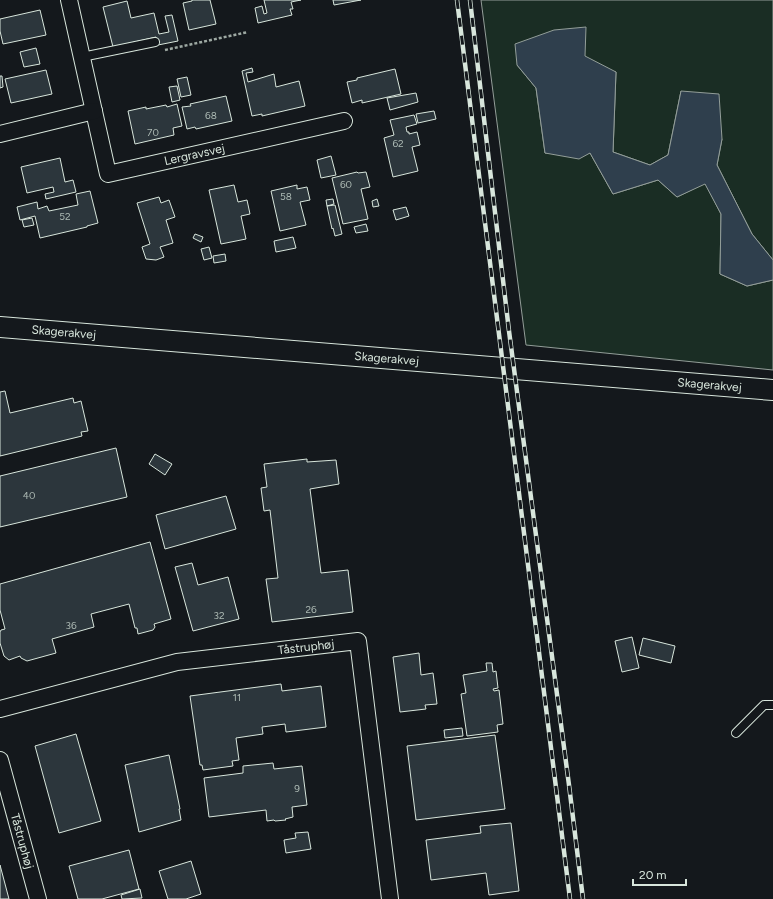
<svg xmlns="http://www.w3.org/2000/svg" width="773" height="899" font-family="Figtree,sans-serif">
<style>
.green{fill:#1a2d24;stroke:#939e99}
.water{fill:#2f3f4d;stroke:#939e99}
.building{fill:#2c363c;stroke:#d8e6dc}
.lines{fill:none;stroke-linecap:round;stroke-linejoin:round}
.service-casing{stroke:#d8e6dc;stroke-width:10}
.minor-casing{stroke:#d8e6dc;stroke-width:18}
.tertiary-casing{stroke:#d8e6dc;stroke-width:22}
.path{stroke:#9da8a2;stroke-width:2.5;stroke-dasharray:3 2;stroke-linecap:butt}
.service{stroke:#14181c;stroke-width:8}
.minor{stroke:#14181c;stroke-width:16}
.tertiary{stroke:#14181c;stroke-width:20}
.rail-casing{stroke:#d8e6dc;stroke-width:4.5}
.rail{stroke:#14181c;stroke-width:3;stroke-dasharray:9;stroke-linecap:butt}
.labels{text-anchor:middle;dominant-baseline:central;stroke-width:3;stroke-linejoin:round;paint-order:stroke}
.number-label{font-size:10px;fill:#adbab4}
.street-label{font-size:12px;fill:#d8e6dc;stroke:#14181c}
</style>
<rect width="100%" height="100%" fill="#14181c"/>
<path class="green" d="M481,0H773V260L752,234L717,165L722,139L681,91L668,155L650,165L613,152L616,72L517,65L536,88L545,153H590L613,194L658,180L677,197L705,183L721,214L720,274L747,286L773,280V370L526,345Z"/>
<path class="water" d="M586,27L585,56L616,72L613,152L650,165L668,155L681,91L719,94L722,139L717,165L752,234L773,260V280L747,286L720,274L721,214L705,184L677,197L658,180L613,194L590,153L579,159L545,153L536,88L517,65L515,44L554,30Z"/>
<path class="building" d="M192,0H210L216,24L189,30L183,3L192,1Z
M264,0H301L291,2L293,9H290L292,15L258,23L255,8L262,6L264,14L267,13Z
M333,0H361L334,5Z
M127,1L131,18L154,13L159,34L169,32L165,16L172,15L178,41L158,45L156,37L113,47L103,7Z
M40,10L46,35L3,44L0,31V19Z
M36,48L40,64L24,67L20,52Z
M252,68L253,72L246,73L248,82L274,74L276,87L299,81L305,106L262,116V114L252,116L242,71Z
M395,69L401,94L362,103V100L352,103L347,82L357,80V78Z
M46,70L52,94L11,103L5,79Z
M0,76H2L3,87L0,88Z
M187,77L191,95L181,97L177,79Z
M177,86L180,100L172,102L169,87Z
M416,93L418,102L390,110L387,98Z
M226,96L232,121L196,129L195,127L187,129L182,107L191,106L190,104Z
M177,104L182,126L173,128L174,135L135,144L128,111L146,107V109L166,105L167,107Z
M434,111L436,119L418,123L416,114Z
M414,115L417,124L406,127L407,132H409V134L417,132L420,145L412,147L418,171L393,177L384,138L394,135L390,120Z
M331,156L336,175L321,178L317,160Z
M60,158L65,182L73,180L76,192L46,199L45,194L54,192L53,187L27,193L21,167Z
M357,172L358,173L366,172L370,187L361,189L368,219L343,224L332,178Z
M234,185L238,202L247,200L250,214L241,216L246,239L221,244L209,190Z
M297,185V189L307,187L310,200L300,202L306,225L280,231L271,191Z
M90,191L98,223L87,226V227L40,238L35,216L20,220L17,207L37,202L38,209L47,206L49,211L78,205L76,194Z
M159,197L161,203L169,200L175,217L166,220L173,243L160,247L164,257L156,260L146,259L142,247L150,244L137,203Z
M333,199L334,204L327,206L326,200Z
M377,199L379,206L373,207L372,201Z
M335,205L342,234L335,236L333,228L332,229L327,206Z
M406,207L409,216L396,220L393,210Z
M32,218L34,225L24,227L22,220Z
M366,224L368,231L356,233L354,227Z
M195,234L203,237L201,242L193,238Z
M293,237L296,248L276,252L274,241Z
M209,247L212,258L204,260L201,249Z
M225,254L226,261L214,263L213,256Z
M5,391L10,413L73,398L74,403L81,401L88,431L81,432L82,436L0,456V392Z
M116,448L127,497L0,527V476Z
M155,454L172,464L165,475L149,464Z
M307,459V462L336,460L339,484L310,489L321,573L348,570L353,612L272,622L266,579L278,578L270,510L264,511L261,488L267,487L264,464Z
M226,496L236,529L165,549L156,515Z
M150,542L171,619L154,624L155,627L153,630L138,634L137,628H135L129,604L91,614L94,627L52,639L56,653L27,661L21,658L20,656L9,660L4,656L0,643V632L1,630L5,629L0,610V584Z
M192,563L198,585L228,577L239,619L193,631L175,567Z
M632,637L639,668L622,672L615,641Z
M643,638L675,646L671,663L639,655Z
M419,653L421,675L433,673L437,704L425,705L426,709L400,712L393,657Z
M486,663H492L493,672L496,671L498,688L493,689L494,691L499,690L503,724L497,725L498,732L467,736L461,694L466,693L463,675L487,671Z
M281,684L282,691L321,686L326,727L286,732L285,724L262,727L263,734L236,738L239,760L232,761L233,766L203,770L202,765H200L190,696Z
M462,728L463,736L445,738L444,730Z
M76,734L101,821L59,833L35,746Z
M495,735L505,809L416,820L407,746Z
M169,755L180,809H179L181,820L139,832L125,765Z
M273,763L274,769L302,766L307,805L292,807L293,817L285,819L286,820L275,821L274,820L267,821L266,810L209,817L204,778L243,773V766Z
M511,823L519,891L489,895L486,873L431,880L426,840L481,833L480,826Z
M308,832L311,849L286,853L284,840L296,838L295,833Z
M129,850L139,889L102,899H78L69,866Z
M191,861L201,894L186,899H168L159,871Z
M0,865L9,899H0Z
M140,889L142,898L122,899L121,895Z"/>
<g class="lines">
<g class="service-casing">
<path id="service" d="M82,57L155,42
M736,733L764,705H773"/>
</g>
<g class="minor-casing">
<g id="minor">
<path id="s1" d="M69,0L108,174L344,121"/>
<path d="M0,134L94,111"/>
<path id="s2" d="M0,709L177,662L358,641L390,899"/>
<path id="s3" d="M0,760L38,899"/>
</g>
</g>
<g class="tertiary-casing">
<g id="tertiary">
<path id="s4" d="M0,327L773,390"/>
</g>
</g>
<path class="path" d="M165,50L248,32"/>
<use href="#service" class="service"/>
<use href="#minor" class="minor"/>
<use href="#tertiary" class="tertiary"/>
<g class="rail-casing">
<path id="rail" d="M457,0L570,899
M470,0L509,331L569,785L583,899"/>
</g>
<use href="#rail" class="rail"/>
</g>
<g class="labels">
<g class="number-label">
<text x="211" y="115">68</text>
<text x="153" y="132">70</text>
<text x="398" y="143">62</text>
<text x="346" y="184">60</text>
<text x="286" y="196">58</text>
<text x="65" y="216">52</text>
<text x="29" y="495">40</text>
<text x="311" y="609">26</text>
<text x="219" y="615">32</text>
<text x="71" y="625">36</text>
<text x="237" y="697">11</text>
<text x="297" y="788">9</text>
</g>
<g class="street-label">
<text stroke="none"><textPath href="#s1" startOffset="267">Lergravsvej</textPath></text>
<text stroke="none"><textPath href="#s4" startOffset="64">Skagerakvej</textPath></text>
<text stroke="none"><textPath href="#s4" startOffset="388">Skagerakvej</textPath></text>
<text stroke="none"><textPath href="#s4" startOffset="712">Skagerakvej</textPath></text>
<text stroke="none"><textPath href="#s2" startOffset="313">Tåstruphøj</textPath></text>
<text stroke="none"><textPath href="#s3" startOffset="84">Tåstruphøj</textPath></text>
</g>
</g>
<path d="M633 879v6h53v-6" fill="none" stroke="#d8e6dc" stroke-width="2"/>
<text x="639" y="879" font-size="12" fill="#d8e6dc" stroke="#14181c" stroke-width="3" paint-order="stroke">20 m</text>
</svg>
